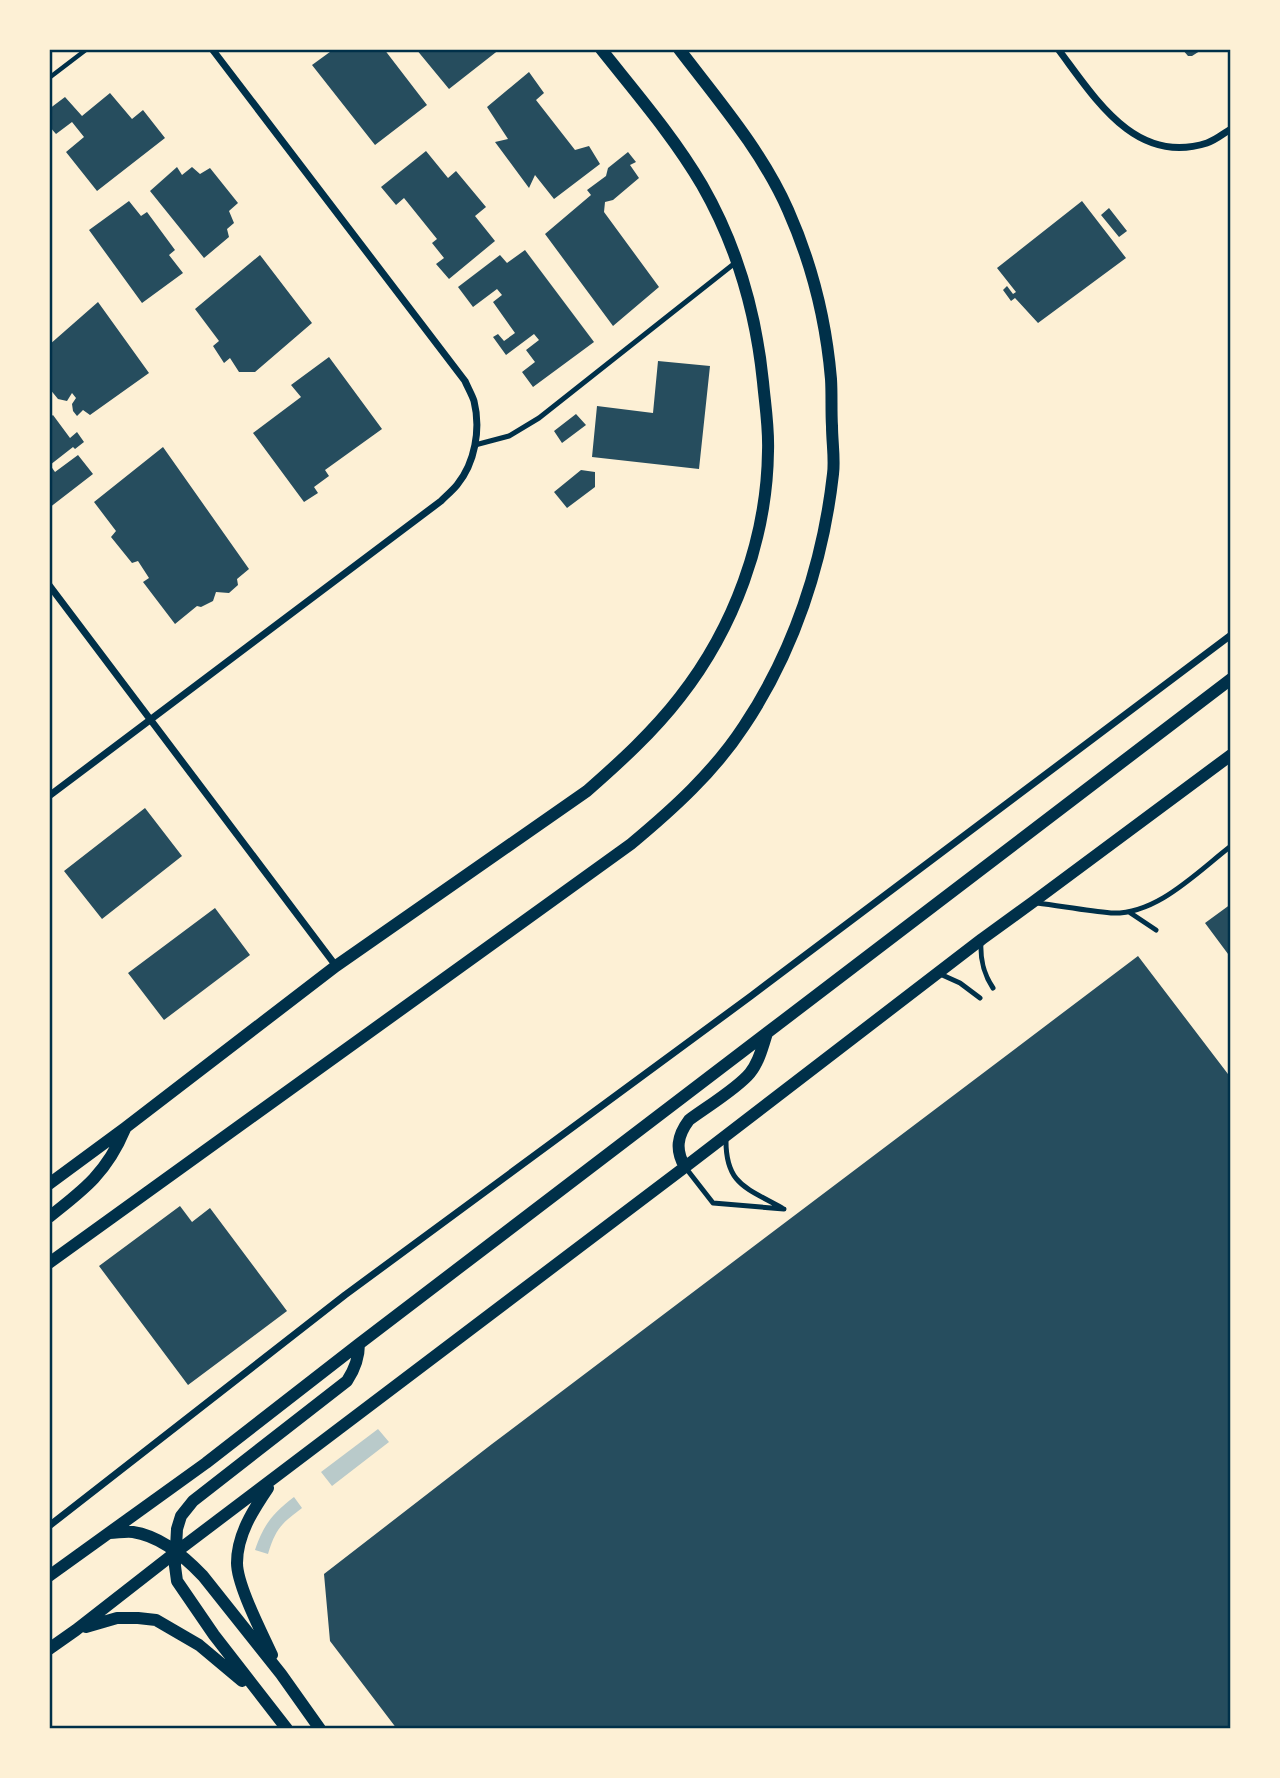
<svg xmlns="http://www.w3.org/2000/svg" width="1280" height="1778" font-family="Poppins,sans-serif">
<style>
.green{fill:#b9caca}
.building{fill:#264d5e}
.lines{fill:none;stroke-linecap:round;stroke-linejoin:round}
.path{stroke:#003049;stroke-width:4.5}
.service{stroke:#003049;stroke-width:5}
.minor{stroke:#003049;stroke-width:7}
.tertiary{stroke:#003049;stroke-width:12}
.neatline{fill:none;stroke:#003049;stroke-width:2.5}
</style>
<rect width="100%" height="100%" fill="#fdf0d5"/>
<path class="green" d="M378,1429L389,1442L332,1486L321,1472Z
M294,1497L302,1508C281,1524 276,1528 268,1554L255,1550C264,1524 272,1514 294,1497Z"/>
<path class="building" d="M334,49H384L427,105L375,145L312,65Z
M416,49H500L449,89Z
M1182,49H1203L1192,56H1188Z
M529,72L544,93L536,100L575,150L589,146L600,164L554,199L535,175L529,188L495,142L508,139L487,107Z
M110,93L132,119L143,110L165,138L97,191L66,152L84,137L72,122L56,134L49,126V109L65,97L82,116Z
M426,151L448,178L456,171L486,207L475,216L495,241L449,279L436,264L444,258L432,243L437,239L404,198L396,205L381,187Z
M628,152L636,162L630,165L639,178L613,200L605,202L604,212L659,287L613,326L545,234L591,195L587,190L606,176L608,168Z
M177,167L182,175L192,167L200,174L210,168L238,203L229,211L234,223L227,229L229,237L204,258L150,191Z
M129,201L141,216L147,212L175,250L169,255L183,273L142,303L89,230Z
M1082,201L1126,258L1038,323L1015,298L1011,301L1003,290L1007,286L1013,294L1016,292L997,268Z
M1109,208L1127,231L1119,237L1101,215Z
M525,250L594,342L533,387L522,372L535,362L526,350L539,340L534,334L506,355L493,337L498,334L504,341L515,333L493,302L502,295L497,289L473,307L458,287L500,255L507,263Z
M260,255L312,323L255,372H239L230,358L224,363L213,346L219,341L195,309Z
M98,302L149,373L90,415L83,410L77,416L73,411L72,404L76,398L72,393L67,401L58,399L49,388V378L52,373L49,370V345Z
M329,357L382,429L325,470L329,476L314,487L318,493L304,502L253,433L301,397L291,385Z
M658,361L710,366L699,469L592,457L597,406L653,413Z
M576,414L586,425L562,443L554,431Z
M53,415L70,438L77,432L84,442L75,449L73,447L50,465L55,472L78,455L93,474L49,508V418Z
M163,447L249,569L237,579L238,585L229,593L216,592L213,601L201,607L197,606L175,624L143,582L149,578L138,561L132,563L111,537L116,531L94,502Z
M581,470L595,472V487L567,508L554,492Z
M145,808L182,856L102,919L64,871Z
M1231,904V958L1205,923Z
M215,908L250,955L164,1020L128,973Z
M1138,956L1231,1078V1729H397L330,1641L324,1574L492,1444Z
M180,1206L192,1222L210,1208L287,1311L188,1385L99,1266Z"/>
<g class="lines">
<path class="path" d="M49,78L87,49"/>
<path class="service" d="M475,445L509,436L539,418L735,263
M1037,903C1061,906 1087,911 1111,913C1157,915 1197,872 1231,846
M1129,912L1156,930
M981,941C980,959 983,973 993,988
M940,974L960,983L980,998
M726,1138C725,1185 747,1188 782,1208
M685,1167L713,1203L784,1209"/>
<path class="minor" d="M1058,49C1095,98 1135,166 1207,143C1216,140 1224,133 1231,129
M49,585L336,966
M49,796L441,501C446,496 452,491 457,485C475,463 481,429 474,401C472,395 468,388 465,381L212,49
M49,1526L345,1295L751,996L1231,635"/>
<path class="tertiary" d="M685,1167C675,1150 677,1136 689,1120C705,1108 738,1088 750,1073C759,1062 763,1046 767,1033
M49,1184L125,1128L336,966L587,791C620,762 653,732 680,697C734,628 767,539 768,451C769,428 765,404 763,382C756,313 737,246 702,185C674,137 636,93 601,49
M49,1217C85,1189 107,1172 125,1129
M49,1263L631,844C673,809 714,772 744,726C794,651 823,563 833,474C835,459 832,442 832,426C831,411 832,395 831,379C826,320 812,264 788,210C762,151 718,100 679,49
M268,1488C253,1510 237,1535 237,1563C237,1585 262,1633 272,1655
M110,1533C117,1533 125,1531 133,1532C160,1536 185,1557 203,1576L281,1674L320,1729
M49,1576L206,1463L359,1344L1231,679
M86,1627L117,1618H138L156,1620L199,1645L242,1681
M49,1649L76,1630L176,1552L685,1167L982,939L1033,902L1231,755
M287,1729L214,1635L177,1581L175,1566L177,1529L181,1516L193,1501L347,1381C355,1369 359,1358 359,1344"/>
</g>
<rect width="1280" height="1778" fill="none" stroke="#fdf0d5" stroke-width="102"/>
<rect x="51" y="51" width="1178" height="1676" class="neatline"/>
</svg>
